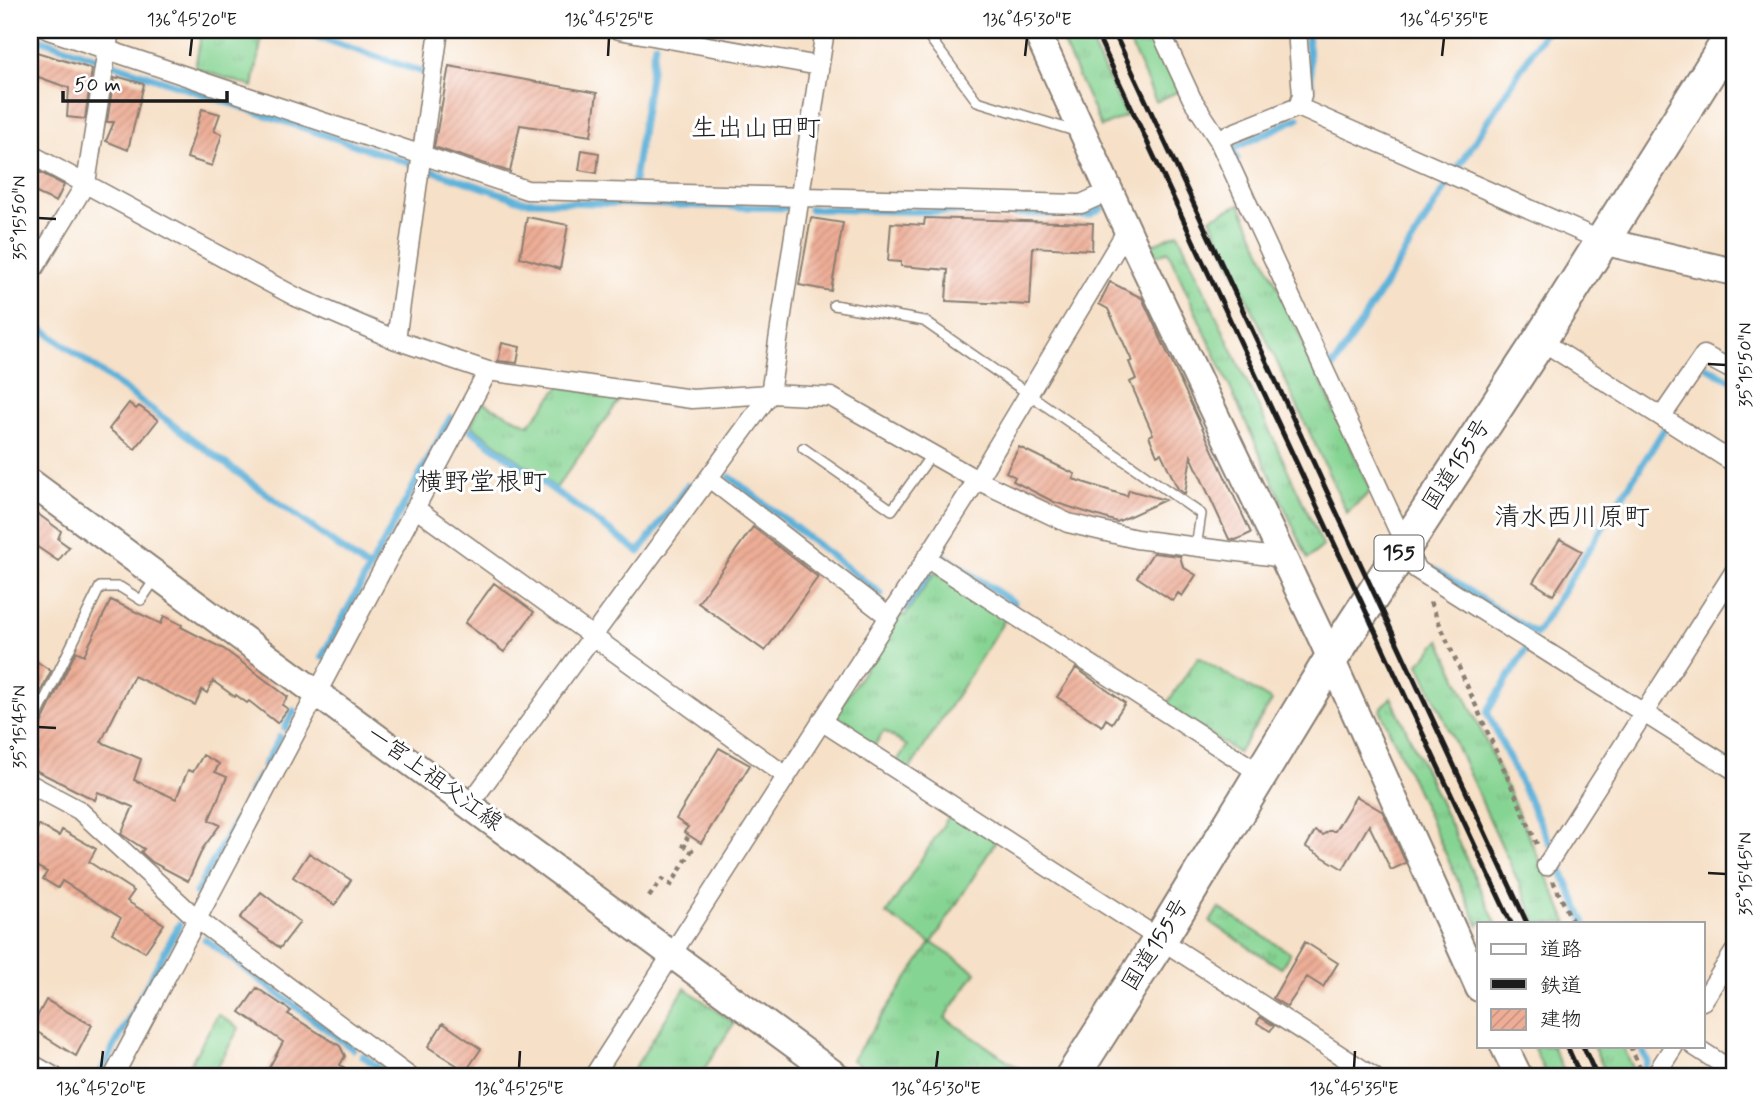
<svg xmlns="http://www.w3.org/2000/svg" width="1764" height="1107" font-family="Mynerve,'Klee One',sans-serif">
<style>
.grass{fill:url(#grass-tufts);stroke:#517858;stroke-width:2}
.lines{fill:none;stroke-linecap:round;stroke-linejoin:round}
.stream{stroke:#5db1d9;stroke-width:7}
.building{fill:url(#building-hatch)}
.lane-casing{stroke:#897e72;stroke-width:12}
.street-casing{stroke:#897e72;stroke-width:21}
.secondary-casing{stroke:#897e72;stroke-width:30}
.highway-casing{stroke:#897e72;stroke-width:37}
.path{stroke:#897e72;stroke-width:4.5;stroke-dasharray:5 5;stroke-linecap:butt}
.lane{stroke:#fff;stroke-width:9}
.street{stroke:#fff;stroke-width:18}
.secondary{stroke:#fff;stroke-width:26}
.highway{stroke:#fff;stroke-width:33}
.rail{stroke:#1c1c1c;stroke-width:5}
.ticks{fill:none;stroke:#1c1c1c;stroke-width:2.5}
.labels{text-anchor:middle;dominant-baseline:central;stroke-width:6;stroke-linejoin:round;paint-order:stroke}
.shield{fill:#fff;stroke:#606060;stroke-width:2}
.shield-label{font-size:21px;font-weight:bold;fill:#1c1c1c}
.street-label{font-size:23px;fill:#1c1c1c;stroke:#fff}
.quarter-label{font-size:26px;fill:#1c1c1c;stroke:#fff}
.neatline{fill:none;stroke:#1c1c1c;stroke-width:2.5}
.ticks-label{font-size:18px;text-anchor:middle;fill:#1c1c1c}
</style>
<defs>
<pattern id="grass-tufts" width="24" height="20" patternUnits="userSpaceOnUse" patternTransform="scale(1.75)"><rect width="24" height="20" fill="#86d493"/><path d="M3 7l-1-3M5 7V3M7 7l1-3M15 17l-1-3M17 17v-4M19 17l1-3" fill="none" stroke="#73b57e"/></pattern>
<pattern id="building-hatch" width="6" height="6" patternUnits="userSpaceOnUse" patternTransform="scale(1.75)"><rect width="6" height="6" fill="#edad96"/><path d="M-1 1l2-2M0 6l6-6M5 7l2-2" fill="none" stroke="#cb9481"/></pattern>
</defs>
<rect width="100%" height="100%" fill="#fff"/>
<filter id="ink" filterUnits="userSpaceOnUse"><feTurbulence type="fractalNoise" baseFrequency=".0143" numOctaves="2"/><feDisplacementMap in="SourceGraphic" scale="14" xChannelSelector="R" yChannelSelector="G"/><feConvolveMatrix kernelMatrix="1 2 1 2 8 2 1 2 1" color-interpolation-filters="sRGB"/></filter>
<filter id="wash" filterUnits="userSpaceOnUse"><feTurbulence type="fractalNoise" baseFrequency=".00686" numOctaves="4" result="noise"/><feDisplacementMap in="SourceGraphic" scale="28" xChannelSelector="R" yChannelSelector="G"/><feGaussianBlur stdDeviation="1.57" result="paint"/><feColorMatrix in="noise" values="0 0 0 0 0 0 0 0 0 0 0 0 0 0 0 0 0 1.4 0 .05"/><feComposite in="paint" operator="in"/></filter>
<g filter="url(#wash)">
<rect width="100%" height="100%" fill="#f6e0c7"/>
<path class="grass" d="M202,30H263L253,87L195,68Z
M1057,30H1085L1126,116L1101,127Z
M1124,30H1152L1181,90L1156,102Z
M1240,204L1371,491L1347,513L1210,218Z
M1178,233L1323,546L1308,559L1168,251L1156,256L1151,245Z
M560,386L622,397L556,488L471,425L482,402L529,425Z
M935,572L1006,618L910,769L897,761L907,746L884,731L874,746L840,725L835,715L901,614L905,616Z
M1440,640L1568,923H1537L1419,664Z
M1198,657L1272,701L1238,753L1166,705Z
M1391,697L1496,923H1479V927L1380,710Z
M951,813L996,841L932,943L976,972L945,1018L1032,1077H957L940,1067L932,1077H876L852,1060L931,943L886,914Z
M1219,908L1290,953L1281,968L1210,922Z
M685,988L734,1023L699,1077H629Z
M218,1014L239,1028L212,1077H183Z
M1533,1046H1552L1567,1077H1547Z
M1593,1046H1623L1635,1073L1629,1077H1608Z"/>
<g class="lines">
<path class="stream" d="M297,30L425,73
M1307,30L1312,100
M30,36L409,163
M1237,159L1232,149L1298,118
M1459,166L1546,30
M431,170L523,201L786,208
M633,187L655,44
M810,209L1089,215L1102,208
M30,320L369,569
M1330,364L1332,369L1448,184
M1707,367L1734,382
M471,430L639,552L688,485
M730,477L881,594
M942,555L1014,603
M1435,570L1536,634L1665,428
M905,608L929,573
M1527,648L1487,712L1550,844
M322,657L451,417
M285,728L294,711
M264,766L280,737
M246,801L259,776
M1558,863L1585,923
M196,893L237,818
M205,939L353,1049
M1640,1046L1648,1062L1645,1066
M363,1056L391,1077
M98,1077L179,925
M1638,1077L1639,1076"/>
</g>
<g id="blocks">
<path class="building" d="M30,50L92,69L85,119L67,117L69,88L30,74Z
M449,66L597,93L591,136L520,125L510,172L434,147Z
M119,77L144,84L128,150L106,141L114,122H107L114,78L118,79Z
M202,109L220,114L214,131L222,134L212,166L187,158Z
M582,150L599,153L597,173L579,170Z
M30,167L64,185L56,202L30,190Z
M527,217L568,225L560,269L520,257Z
M811,218L843,223L831,291L799,285Z
M925,218L1093,223L1092,250L1033,247L1030,305L946,301L948,270L901,266V262L888,261L891,223L924,225Z
M1110,282L1142,298L1251,533L1236,540L1229,539L1191,456L1185,494L1178,489L1161,453L1157,455L1149,436L1153,434L1130,382L1136,379L1129,362L1132,361L1108,309L1099,304Z
M502,343L520,347L517,363L498,361Z
M129,403L136,409L139,406L158,420L135,449L109,429Z
M1019,447L1075,474L1073,479L1127,496L1129,490L1165,500L1117,522L1054,502L1013,481L1015,477L1006,472Z
M30,508L61,531L58,539L69,547L58,561L30,542Z
M753,527L818,577L765,651L698,603Z
M1560,539L1582,551L1553,595L1533,582Z
M1153,553L1180,556L1183,567L1196,575L1182,596L1178,593L1173,601L1137,577Z
M494,583L534,612L504,652L465,623Z
M111,600L161,624L164,616L182,625L181,627L224,649L288,697L282,705L288,709L277,723L249,701L247,703L236,695L235,697L213,681L207,693L202,690L195,705L134,676L101,742L141,759L134,780L176,799L188,770L193,772L203,755L219,764L215,772L227,777L209,820L220,825L203,848L188,881L152,862L141,852L144,849L121,834L133,807L98,792L95,800L31,768L38,753L30,748L40,726L76,651L84,655Z
M30,657L51,671L37,699L30,695Z
M1076,668L1125,703L1112,723L1106,719L1102,726L1057,697Z
M719,748L750,765L701,843L684,832L688,827L676,819Z
M1356,796L1383,812L1406,863L1391,870L1369,825L1343,869L1306,847L1315,831L1323,835L1328,831H1335Z
M39,825L59,836L62,830L96,849L89,862L134,891L127,901L164,924L145,952L112,933L121,918L62,881L58,888L43,879L47,872L30,863V844Z
M309,853L351,880L335,905L293,877Z
M261,892L300,922L280,948L240,918Z
M1305,942L1338,963L1323,987L1307,977L1287,1007L1273,998Z
M257,988L291,1011L288,1014L340,1046L345,1056L340,1065L360,1077H264L283,1042L240,1012Z
M46,1000L92,1025L76,1056L31,1028Z
M1260,1017L1274,1026L1270,1031L1257,1023Z
M443,1023L481,1049L466,1071L428,1047Z"/>
</g>
</g>
<g filter="url(#ink)">
<use href="#blocks" fill-opacity="0" stroke="#897e72" stroke-width="2"/>
<g class="lines">
<g class="lane-casing">
<path id="lane" d="M924,30L977,101L1078,132
M834,305L924,321L1201,514L1196,548
M803,448L892,510L932,454
M30,730L100,587H120L141,600L156,578"/>
</g>
<g class="street-casing">
<path id="street" d="M48,30L527,190L1081,204L1110,191
M619,30L819,66
M1160,30L1192,99L1218,139L1416,569L1734,770
M1298,107L1602,241
M1218,139L1298,107L1302,95L1297,30
M30,154L296,297L396,340L488,371L692,399L770,394L831,397L977,480L1068,523L1136,539L1284,558
M30,275L86,183L110,30
M396,340L439,30
M1540,340L1734,463
M1662,416L1704,355L1734,371
M709,478L889,617
M415,508L786,776
M926,558L1261,774
M821,721L1374,1077
M30,784L79,810L197,919L410,1077
M469,805L770,394L825,30
M1546,866L1734,572
M1703,1001L1734,952
M1694,1046L1734,1072
M30,1063L55,1077
M113,1077L488,371
M593,1077L977,480L1127,230
M1654,1077L1674,1046"/>
</g>
<g class="secondary-casing">
<path id="secondary" d="M1036,30L1136,249L1322,639L1479,988
M1602,241L1734,272
M30,482L838,1077
M1504,1046L1519,1077"/>
</g>
<g class="highway-casing">
<path id="highway" d="M1072,1077L1161,938L1331,659L1540,340L1734,32"/>
</g>
<path class="path" d="M1430,602L1537,844
M1553,881L1573,923
M649,897L662,879L671,885L692,850L683,845L688,837
M1630,1046L1640,1067"/>
<use href="#lane" class="lane"/>
<use href="#street" class="street"/>
<use href="#secondary" class="secondary"/>
<use href="#highway" class="highway"/>
<path class="rail" d="M1095,30L1511,923
M1113,30L1527,923
M1567,1046L1581,1077
M1583,1046L1597,1077"/>
</g>
</g>
<path class="ticks" d="M190,56L192,38M608,56L609,38M1025,56L1027,38M1442,56L1444,38M38,218L56,219M1708,364L1726,365M38,727L56,728M1708,873L1726,874M101,1068L103,1051M519,1068L520,1051M936,1068L938,1051M1354,1068L1355,1051"/>
<g class="labels">
<rect class="shield" x="1374.5" y="535.5" width="49" height="35" rx="5"/>
<g class="shield-label">
<text x="1399" y="553">155</text>
</g>
<g class="street-label">
<text transform="translate(1457 465) rotate(-57)">国道155号</text>
<text transform="translate(434 779) rotate(36)">一宮上祖父江線</text>
<text transform="translate(1156 945) rotate(-58)">国道155号</text>
</g>
<g class="quarter-label">
<text x="756" y="129">生出山田町</text>
<text x="482" y="483">横野堂根町</text>
<text x="1572" y="518">清水西川原町</text>
</g>
</g>
<rect width="1764" height="1107" fill="none" stroke="#fff" stroke-width="77"/>
<rect x="1477" y="922" width="228" height="126" fill="#ffffff" stroke="#a4a4a4" stroke-width="2"/>
<rect x="1491" y="944" width="35" height="10" fill="#ffffff" stroke="#a4a4a4" stroke-width="2"/>
<text x="1540" y="956" font-size="21" fill="#1c1c1c">道路</text>
<rect x="1491" y="979" width="35" height="10" fill="#1c1c1c" stroke="#a4a4a4" stroke-width="2"/>
<text x="1540" y="992" font-size="21" fill="#1c1c1c">鉄道</text>
<rect x="1491" y="1009" width="35" height="21" fill="url(#building-hatch)" stroke="#a4a4a4" stroke-width="2"/>
<text x="1540" y="1026" font-size="21" fill="#1c1c1c">建物</text>
<path d="M63 91v10h164v-10" fill="none" stroke="#1c1c1c" stroke-width="3.5"/>
<text x="74" y="91" font-size="21" fill="#1c1c1c" stroke="#ffffff" stroke-width="5" paint-order="stroke">50 m</text>
<rect x="38" y="38" width="1688" height="1030" class="neatline"/>
<g class="ticks-label">
<text x="192" y="25">136°45'20"E</text>
<text x="609" y="25">136°45'25"E</text>
<text x="1027" y="25">136°45'30"E</text>
<text x="1444" y="25">136°45'35"E</text>
<text transform="translate(19 218) rotate(-90)" y="6">35°15'50"N</text>
<text transform="translate(1745 365) rotate(-90)" y="6">35°15'50"N</text>
<text transform="translate(19 727) rotate(-90)" y="6">35°15'45"N</text>
<text transform="translate(1745 874) rotate(-90)" y="6">35°15'45"N</text>
<text x="101" y="1094">136°45'20"E</text>
<text x="519" y="1094">136°45'25"E</text>
<text x="936" y="1094">136°45'30"E</text>
<text x="1354" y="1094">136°45'35"E</text>
</g>
</svg>
